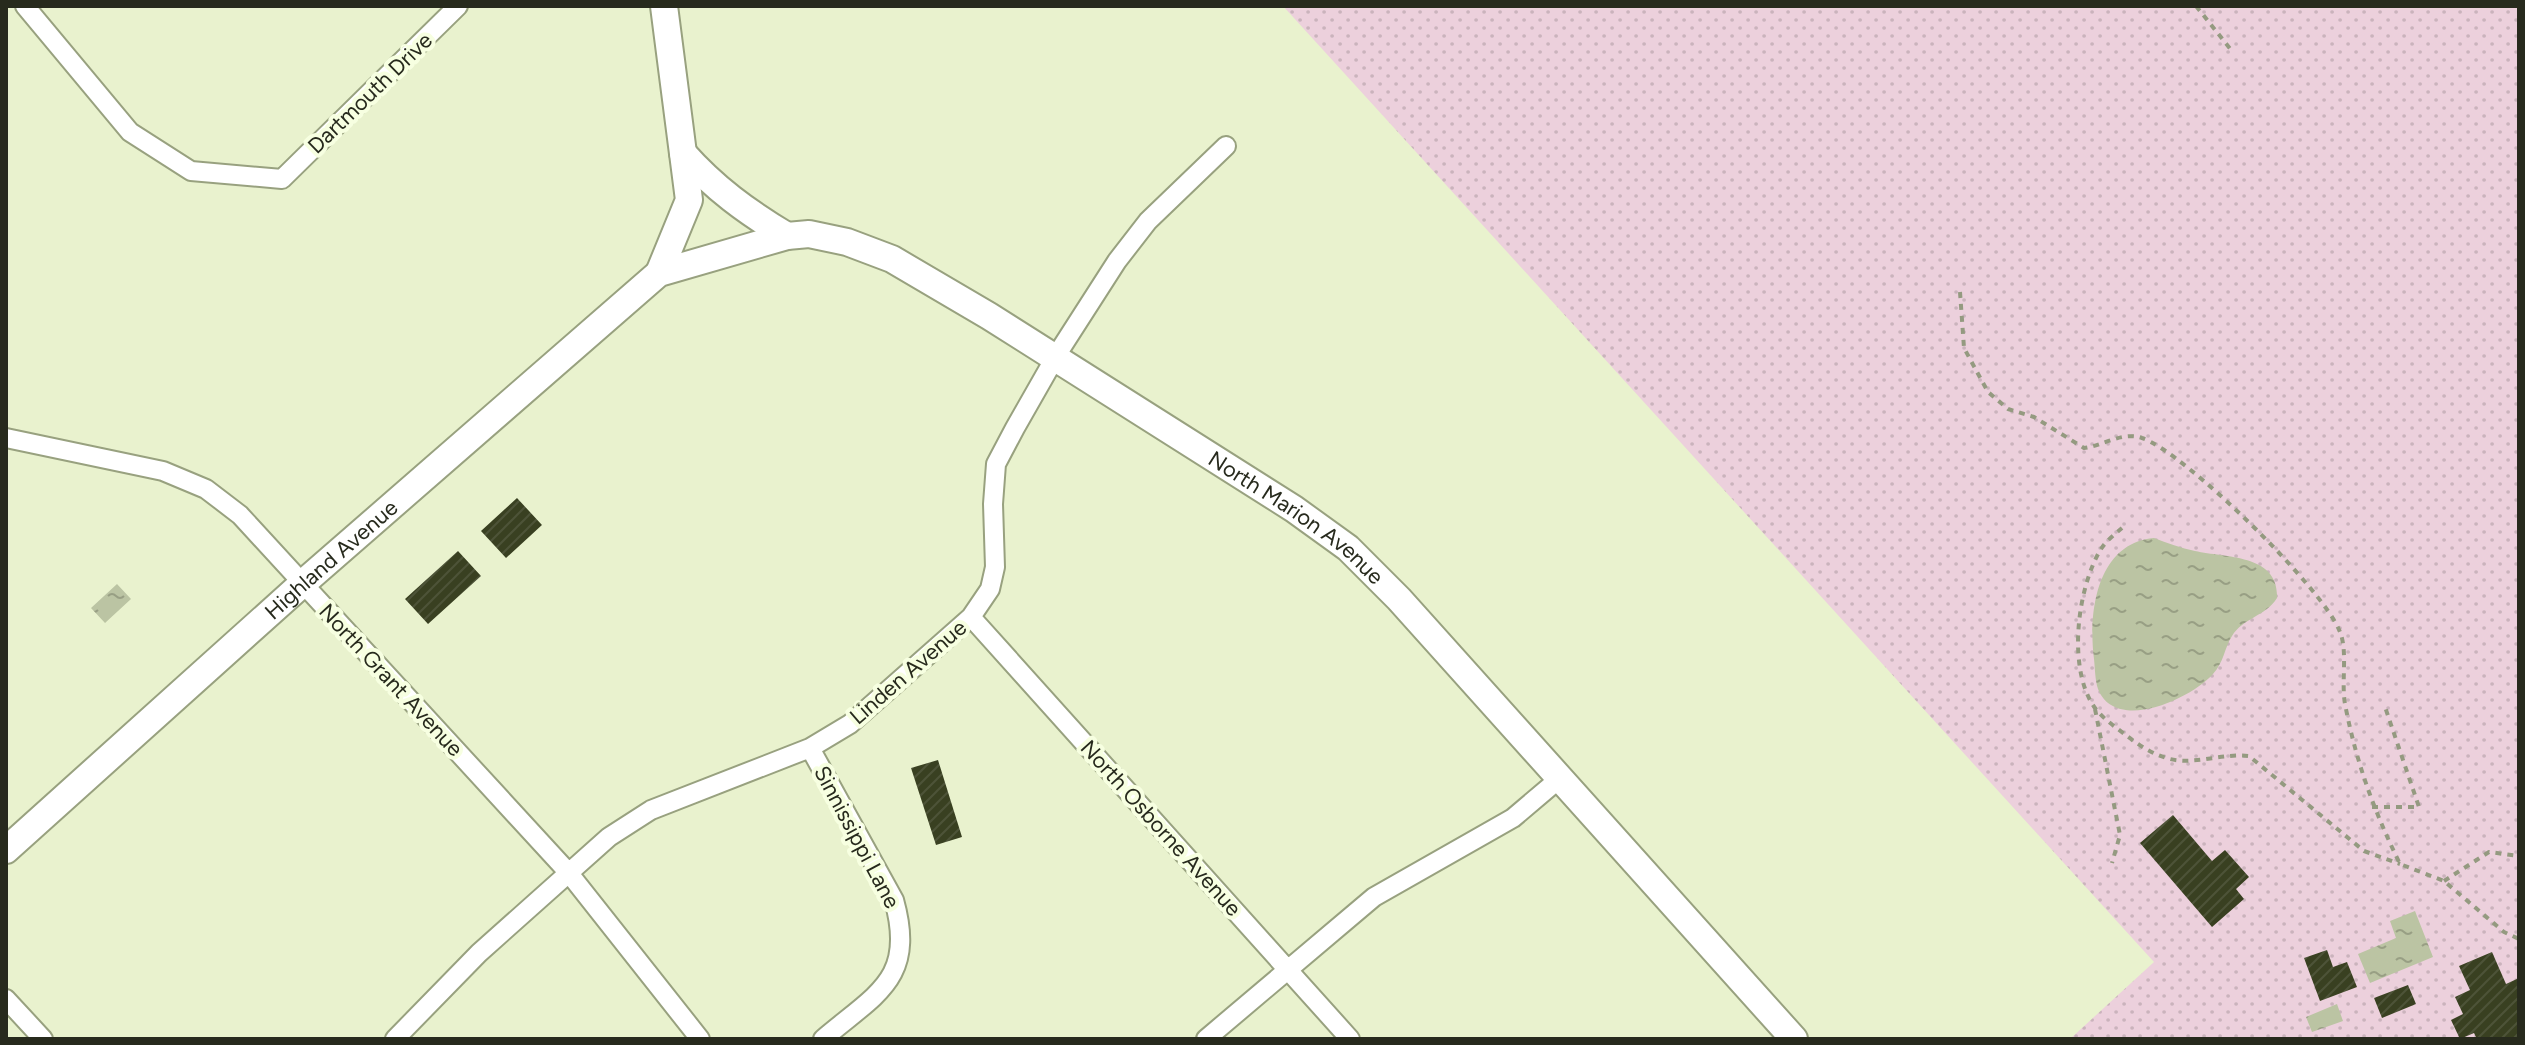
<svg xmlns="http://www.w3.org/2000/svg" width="2525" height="1045" font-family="Figtree,sans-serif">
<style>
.grass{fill:url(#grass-dots)}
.water{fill:url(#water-ripples)}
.building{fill:url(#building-hatch)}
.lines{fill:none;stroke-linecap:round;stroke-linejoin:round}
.street-casing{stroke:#98a17f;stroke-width:22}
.secondary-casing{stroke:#98a17f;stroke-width:30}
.path{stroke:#949a80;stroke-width:4;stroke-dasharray:6 6;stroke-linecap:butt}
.street{stroke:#fff;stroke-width:18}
.secondary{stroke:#fff;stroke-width:26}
.labels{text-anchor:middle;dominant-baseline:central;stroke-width:8;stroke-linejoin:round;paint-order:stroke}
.street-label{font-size:22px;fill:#272a1d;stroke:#f7ffe1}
</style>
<defs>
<pattern id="grass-dots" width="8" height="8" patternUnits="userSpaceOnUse" patternTransform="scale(2)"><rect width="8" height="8" fill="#ecd0dc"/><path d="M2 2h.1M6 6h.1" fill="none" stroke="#cab3bc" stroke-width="1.8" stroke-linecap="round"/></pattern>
<pattern id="water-ripples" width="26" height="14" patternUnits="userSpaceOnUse" patternTransform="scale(2)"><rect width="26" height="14" fill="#bbc4a3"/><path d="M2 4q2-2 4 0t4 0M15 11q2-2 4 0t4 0" fill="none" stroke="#989f84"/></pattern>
<pattern id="building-hatch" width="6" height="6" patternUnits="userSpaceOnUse" patternTransform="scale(2)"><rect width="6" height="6" fill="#394021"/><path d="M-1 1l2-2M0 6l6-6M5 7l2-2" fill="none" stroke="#4d5338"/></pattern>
</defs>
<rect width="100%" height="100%" fill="#e9f2ce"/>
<path class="grass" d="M1283,6H2519V1039H2070L2154,962Z"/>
<path class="water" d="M2154,538C2167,543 2181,548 2195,551C2226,558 2279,554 2277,598C2266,616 2243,618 2232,636C2224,649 2224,662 2213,674C2192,698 2116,734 2098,689C2095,680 2095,668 2094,659C2088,612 2097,543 2154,538Z
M117,584L131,599L105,623L91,608Z
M2415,911L2433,957L2370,983L2358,954L2396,938L2390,921Z
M2337,1004L2343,1021L2312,1032L2306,1017Z"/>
<path class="building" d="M517,498L542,525L506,558L481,531Z
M458,551L481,576L428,624L405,599Z
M938,760L962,837L936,845L911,768Z
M2173,815L2212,861L2225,850L2249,877L2236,889L2244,899L2212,927L2140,843Z
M2327,950L2333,967L2347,962L2357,987L2320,1001L2304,958Z
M2492,952L2506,984L2519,978V1039H2477L2474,1033L2460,1039L2451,1020L2463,1014L2455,997L2470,990L2459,966Z
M2408,985L2416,1004L2382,1018L2374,998Z"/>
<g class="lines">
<g class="street-casing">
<path id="street" d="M25,6L130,132L191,171L282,179L458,6
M6,438L163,471L206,489L240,515L568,872L700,1039
M971,617L1350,1039
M810,748L894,900C916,979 877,993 823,1039
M6,999L43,1039
M395,1039L479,953L609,837L651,810L810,748L850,724L971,617L990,589L995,567L993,504L996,464L1015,428L1056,356L1117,261L1148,221L1226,146
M1206,1039L1374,897L1513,818L1559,779"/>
</g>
<g class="secondary-casing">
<g id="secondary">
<path d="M683,153C714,188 747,212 787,236"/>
<path d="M659,273L689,200L664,6"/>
<path id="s1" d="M6,850L302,584L659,273L787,236L809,234L847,242L892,259L989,316L1294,509L1348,548L1399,599L1794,1039"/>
</g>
</g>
<path class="path" d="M2196,6L2232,51
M1960,292L1964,348L1988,392L2008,409L2034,417L2084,448C2102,446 2123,431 2142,438C2184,452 2324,589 2340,632C2348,652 2341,681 2345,704C2356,762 2374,811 2400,864L2444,881L2504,932L2519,939
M2122,528C2115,534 2106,541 2101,549C2077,588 2067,670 2095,708C2103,719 2117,728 2127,736C2140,746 2154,755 2170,759C2195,765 2223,753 2249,756L2364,851L2400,864
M2095,709L2120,835L2112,863
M2372,807H2419L2384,704
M2444,881L2489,852L2519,856"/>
<use href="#street" class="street"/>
<use href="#secondary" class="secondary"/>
</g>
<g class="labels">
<g class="street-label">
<text transform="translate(370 93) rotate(-44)">Dartmouth Drive</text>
<text stroke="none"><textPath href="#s1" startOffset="1594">North Marion Avenue</textPath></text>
<text stroke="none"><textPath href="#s1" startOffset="436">Highland Avenue</textPath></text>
<text transform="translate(908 672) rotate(-41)">Linden Avenue</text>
<text transform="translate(391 680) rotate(47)">North Grant Avenue</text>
<text transform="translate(1161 828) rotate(48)">North Osborne Avenue</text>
<text transform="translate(857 837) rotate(62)">Sinnissippi Lane</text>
</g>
</g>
<rect width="2525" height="1045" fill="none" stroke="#272a1d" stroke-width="16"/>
</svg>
